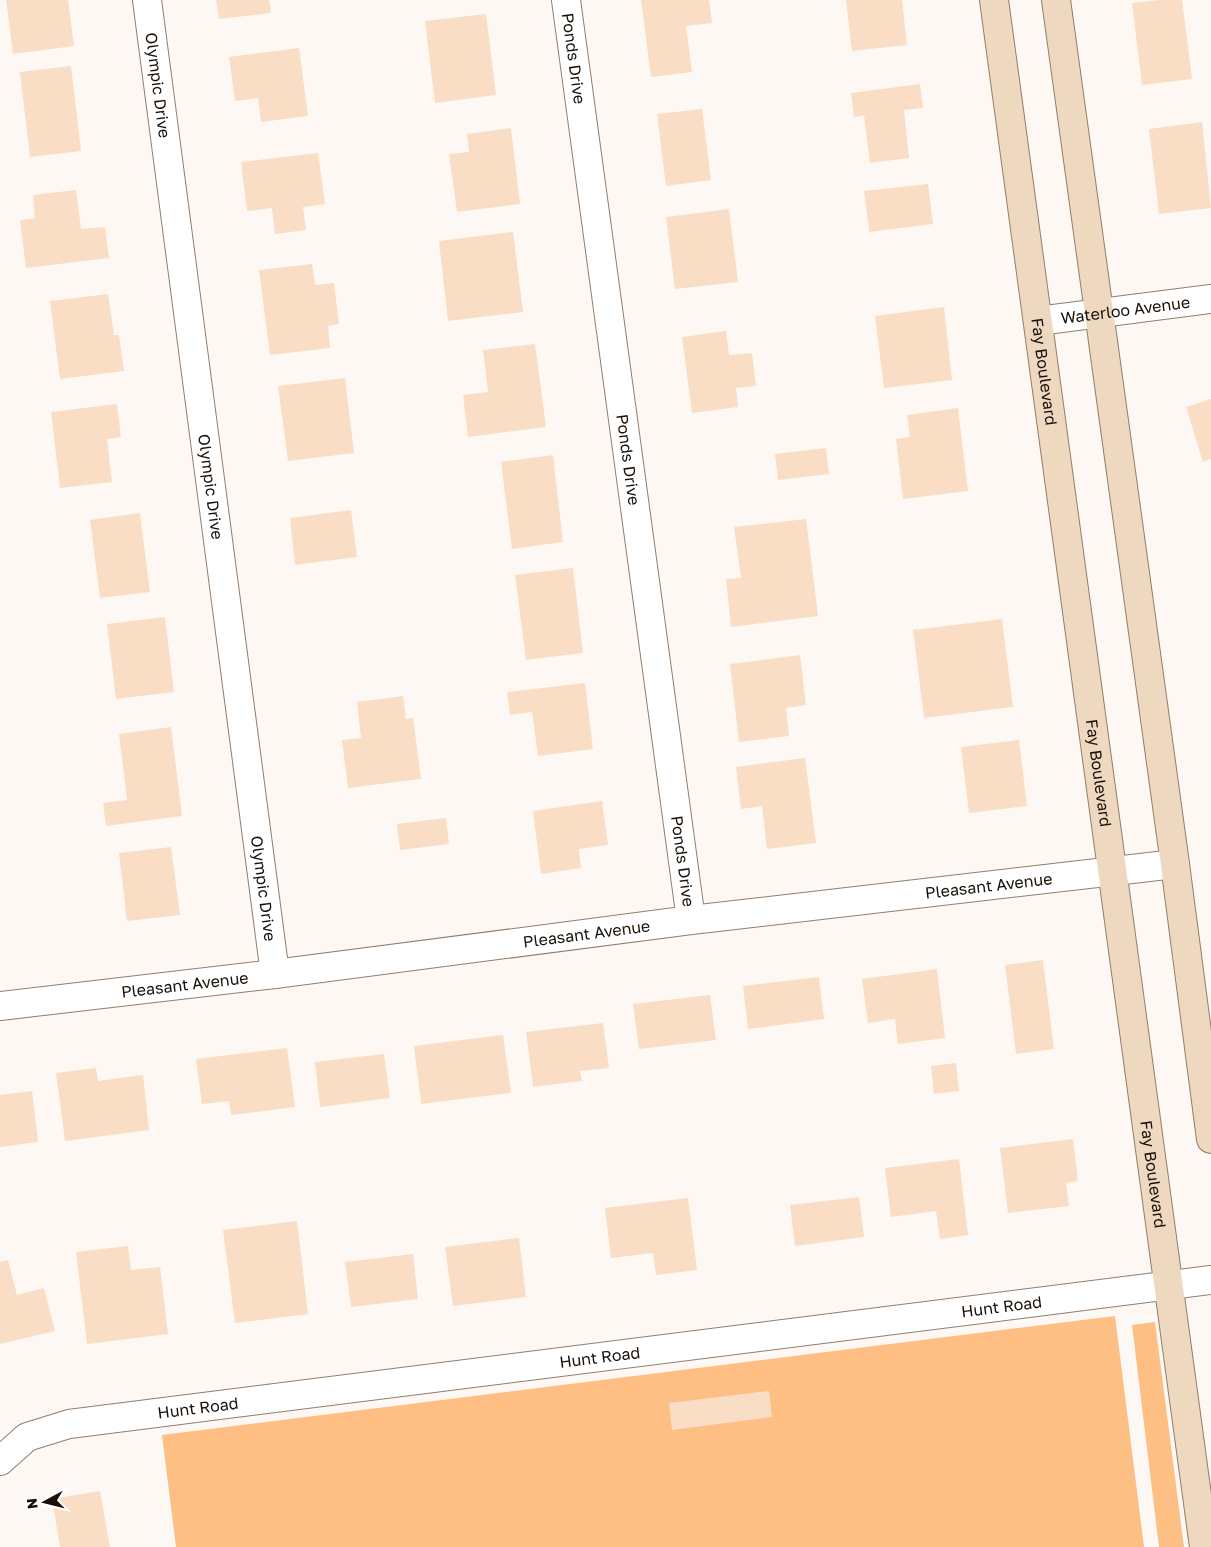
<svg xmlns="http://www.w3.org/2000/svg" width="1211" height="1547" font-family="'Golos Text',sans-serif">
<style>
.green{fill:#fdbf84}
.building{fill:#f9dec5}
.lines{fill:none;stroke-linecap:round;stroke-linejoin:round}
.minor-casing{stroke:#927d6a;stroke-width:30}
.secondary-casing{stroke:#927d6a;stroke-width:30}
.minor{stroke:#fff;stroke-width:28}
.secondary{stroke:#eed8c0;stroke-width:28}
.labels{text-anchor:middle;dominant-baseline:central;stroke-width:4;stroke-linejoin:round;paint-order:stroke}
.street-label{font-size:16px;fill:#181009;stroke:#fff}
</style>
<rect width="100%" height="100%" fill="#fdf8f4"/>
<path class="green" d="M1115,1316L1144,1547H176L162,1435Z
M1155,1322L1184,1547H1159L1132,1325Z"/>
<path class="building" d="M6,0H68L74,46L13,54Z
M216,0H269L271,13L219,19Z
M641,0H709L712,23L686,26L692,72L651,77Z
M846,0H902L907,45L852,51Z
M1160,0H1182L1192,79L1142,85L1132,3Z
M486,14L496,95L435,103L425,21Z
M299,48L308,116L261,122L258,98L235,101L229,57Z
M71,66L81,151L30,157L20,72Z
M920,84L923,108L904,110L909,158L870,163L864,115L854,117L851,93Z
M702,109L711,180L666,186L657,114Z
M1202,122L1211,208L1159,214L1149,129Z
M511,128L520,204L457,212L449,154L469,152L467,134Z
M318,153L325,204L303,207L306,230L275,234L272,208L247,211L241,162Z
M928,184L933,224L869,232L864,191Z
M76,190L81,229L105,227L109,258L26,268L20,220L35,218L33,195Z
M729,209L738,282L675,289L666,217Z
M513,232L523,312L448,321L439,241Z
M312,264L315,285L334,283L339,324L328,326L330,348L270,355L259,270Z
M108,294L114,335H119L124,371L60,379L50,301Z
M944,307L952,380L884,388L875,316Z
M726,331L729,355L752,353L756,386L736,388L738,407L692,413L682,337Z
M535,344L546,427L468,437L463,395L488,392L483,350Z
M345,378L354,453L288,461L278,386Z
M1211,399V459L1203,462L1186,407Z
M117,404L121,437L107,439L112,482L60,488L51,412Z
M958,408L968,491L903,499L896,439L910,437L907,415Z
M826,448L829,474L778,480L775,454Z
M553,455L563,542L512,549L501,462Z
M351,510L357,557L295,565L290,518Z
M140,513L150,592L100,598L90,520Z
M806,519L818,616L731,627L726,579L741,578L734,527Z
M573,568L583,653L526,660L515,575Z
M165,617L174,692L116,699L107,624Z
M1002,619L1013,707L924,718L913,630Z
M800,655L806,705L786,708L789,736L739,742L730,664Z
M585,683L593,749L538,756L532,712L510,715L507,692Z
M403,696L406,719L413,718L421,779L348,788L342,740L361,738L357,702Z
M171,727L182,816L106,826L103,803L127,800L119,734Z
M1019,740L1027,806L969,813L961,747Z
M805,758L816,843L767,849L762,806L741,809L736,767Z
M602,801L608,845L579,849L581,868L541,874L533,811Z
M446,818L449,844L400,850L397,824Z
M171,847L180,915L127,921L119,853Z
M1043,960L1054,1049L1016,1054L1005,965Z
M937,969L945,1038L898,1044L895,1019L868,1023L862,979Z
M819,977L824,1019L748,1029L743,986Z
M710,995L716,1040L639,1049L633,1004Z
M603,1023L609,1068L580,1071L582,1081L533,1087L526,1032Z
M503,1035L511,1093L421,1104L414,1046Z
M287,1048L295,1107L231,1115L229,1101L202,1104L196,1059Z
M384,1054L390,1098L320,1107L315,1062Z
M956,1063L959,1091L934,1094L931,1066Z
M96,1068L98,1081L143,1075L149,1130L65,1141L56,1073Z
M32,1091L38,1142L0,1147V1095Z
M1073,1139L1078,1181L1066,1183L1069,1206L1008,1213L1000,1148Z
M959,1159L968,1235L940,1239L936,1211L891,1217L885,1168Z
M859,1197L864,1237L795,1246L790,1205Z
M688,1198L697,1270L656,1275L653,1253L611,1258L605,1208Z
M297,1221L308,1314L235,1323L223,1230Z
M519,1238L526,1297L453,1306L445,1247Z
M128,1246L131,1270L160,1267L168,1334L87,1344L76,1252Z
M413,1254L418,1299L351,1307L345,1262Z
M8,1260L17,1295L44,1288L55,1331L0,1344V1262Z
M769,1391L772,1417L672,1430L669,1403Z
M100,1491L110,1547H60L52,1499Z"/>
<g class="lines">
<g class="minor-casing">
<g id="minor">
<path id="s1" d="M147,0L275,974"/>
<path id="s2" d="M566,0L691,920"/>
<path id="s3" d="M1038,321L1211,299"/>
<path id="s4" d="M0,1006L275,974L691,920L1175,864"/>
<path id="s5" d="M0,1461L27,1437L69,1424L1211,1280"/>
</g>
</g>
<g class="secondary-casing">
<g id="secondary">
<path id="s6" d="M994,0L1204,1547"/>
<path d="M1056,0L1175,864L1211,1139"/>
</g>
</g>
<use href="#minor" class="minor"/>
<use href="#secondary" class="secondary"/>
</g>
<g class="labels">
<g class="street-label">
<text stroke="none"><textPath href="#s2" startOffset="59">Ponds Drive</textPath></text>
<text stroke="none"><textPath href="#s1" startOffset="86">Olympic Drive</textPath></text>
<text stroke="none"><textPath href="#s3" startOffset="88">Waterloo Avenue</textPath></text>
<text stroke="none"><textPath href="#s6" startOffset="375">Fay Boulevard</textPath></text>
<text stroke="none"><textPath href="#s2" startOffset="464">Ponds Drive</textPath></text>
<text stroke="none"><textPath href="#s1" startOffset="491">Olympic Drive</textPath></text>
<text stroke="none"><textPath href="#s6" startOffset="780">Fay Boulevard</textPath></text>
<text stroke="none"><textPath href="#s2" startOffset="869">Ponds Drive</textPath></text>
<text stroke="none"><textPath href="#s4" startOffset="996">Pleasant Avenue</textPath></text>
<text stroke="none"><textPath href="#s1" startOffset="896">Olympic Drive</textPath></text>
<text stroke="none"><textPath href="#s4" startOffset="591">Pleasant Avenue</textPath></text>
<text stroke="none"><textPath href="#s4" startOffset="186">Pleasant Avenue</textPath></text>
<text stroke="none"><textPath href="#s6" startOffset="1185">Fay Boulevard</textPath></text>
<text stroke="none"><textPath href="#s5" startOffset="1020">Hunt Road</textPath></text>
<text stroke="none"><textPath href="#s5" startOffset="615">Hunt Road</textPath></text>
<text stroke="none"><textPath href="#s5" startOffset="210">Hunt Road</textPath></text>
</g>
</g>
<g transform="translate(45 1502) rotate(263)" stroke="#ffffff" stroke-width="4" paint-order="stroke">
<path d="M0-4L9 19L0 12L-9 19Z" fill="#181009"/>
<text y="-8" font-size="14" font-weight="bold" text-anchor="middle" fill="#181009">N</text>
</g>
</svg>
